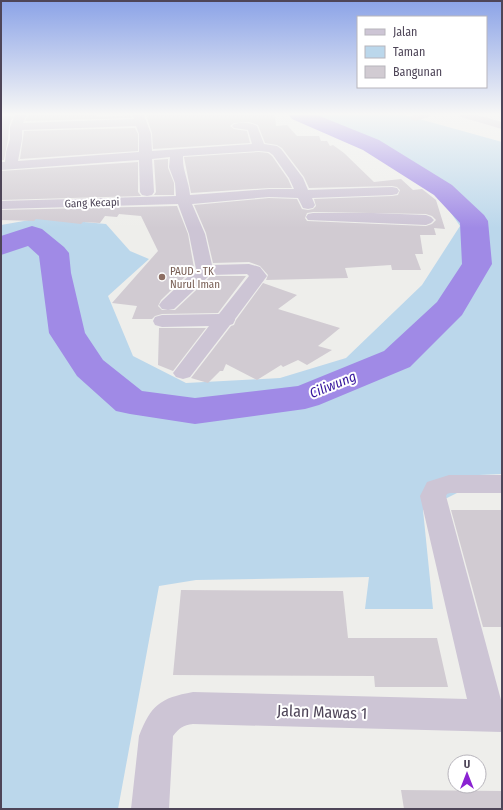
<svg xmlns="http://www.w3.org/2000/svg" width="503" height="810" font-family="'Fira Sans Condensed',sans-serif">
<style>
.green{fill:#bbd7eb}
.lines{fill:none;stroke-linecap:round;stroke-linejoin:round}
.river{fill:#a08ae6;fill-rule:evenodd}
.building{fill:#d1cbd2;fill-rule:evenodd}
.minor{fill:#cdc5d5;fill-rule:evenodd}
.education-dot{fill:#8d6e63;stroke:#fff;stroke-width:1.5}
.labels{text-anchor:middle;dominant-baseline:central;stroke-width:4;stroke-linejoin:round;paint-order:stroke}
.far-street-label{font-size:11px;fill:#4e4558;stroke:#fff}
.far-education-label{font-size:11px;fill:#785e54;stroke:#fff;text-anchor:start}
.water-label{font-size:14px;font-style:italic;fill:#34149c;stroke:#fff}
.near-street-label{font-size:16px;fill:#4e4558;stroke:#fff}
</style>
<rect width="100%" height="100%" fill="#eeeeeb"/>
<path class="green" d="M293,115H405L502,142V474L479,475L475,484L423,510L433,609H365L369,577L196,580L159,586L118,809H1V225L41,218L106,224L130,251L149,259L108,296L133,356L186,383L280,378L346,358L422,285L460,226L433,187L396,159Z"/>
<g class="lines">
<path class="river" d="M289,115H317L379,140L452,185L484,215L488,221L492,264L462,315L410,367L319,405L305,409L195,424L130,414L116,411L77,376L49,333L39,256L28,246L1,255V236L32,226L42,229L64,247L69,253L71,273L85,333L103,360L142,391L195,398L298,386L384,351L437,302L462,264L460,223L434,195L363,150L292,119Z"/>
</g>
<path class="building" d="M28,115H97L96,117L131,115L132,118L25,121Z
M146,115H275L276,126L287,125L297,136H319L321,141H327L330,146L333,145L344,153L374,182L401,179L413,190L422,189L436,200L445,229L434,228L436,235H420L423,254H415L421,270H392L391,265L345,268L348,278L266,280L268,275L260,266L249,262L213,263L206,233L194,205L269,198L297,199L302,209L308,210L313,209L316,206L314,199L392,196L398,195L400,190L397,187L392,186L309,188L304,177L282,148L277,145L265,143L258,125L249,122L234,123L230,126L234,129L247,131L250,143L153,149L152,133ZM313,212L426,214L432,216L436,220L432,224L426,226L307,221L305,218L307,213Z
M1,116H13L9,126L8,139L4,160H1Z
M135,128L138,134V151L20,159L24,131Z
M259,152L268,153L272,156L288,179L292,188H269L191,193L184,157Z
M168,159V168L174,183V195H154L156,192L154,160Z
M138,162V192L141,196L1,200V171Z
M177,206L188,234L194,268L161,300L158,306L162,310H175L211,276H246L218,313L162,314L155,316L152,319H132L137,306L112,303L158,251L141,216L119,214L117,217L105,216L100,223L83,222L81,224L36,219L34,221L1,220V210Z
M263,283L297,295L278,309L340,328L318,346L332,350L307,365L298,360L283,367L281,365L257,380L226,364L223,371H220L208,383L191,378L231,326L234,325L236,320Z
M159,328H206L173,371L158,365Z
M451,510H502V627H483Z
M181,590L343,591L348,638H437L448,687H375L374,676L173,675Z
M401,790L502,791V809H404Z"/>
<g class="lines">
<path class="minor" d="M15,115H27L23,123L134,119L132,115H144L151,134L152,151L252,144L248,130L234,128L232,126L234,124C242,122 250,122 257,126L264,144L277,146L281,149L303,178L308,190L392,187L397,188L399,191L397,194L392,195L312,198L315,205L313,208L308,209L303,208L298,198L269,197L192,204L205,234L212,265L249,264L260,267L267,276L235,319V320L233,324L230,325L190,377L183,379L176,377L173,373L209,326L162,327L155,325L153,321L155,317L162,315L219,314L249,276L247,274L210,275L174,309L168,310L162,309L159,305L162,301L196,269L189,234L178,204L1,209V201L176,196L175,183L169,167L170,157L152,159L154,192L152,195L147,196L142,195L140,192L139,160L1,170V162H5L6,152L10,139V127ZM136,126L139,134V152L18,161L22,139V130ZM259,151L269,152L273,155L289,178L294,189H269L190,195C189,181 182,170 183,156Z
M413,115H430L428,117L415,121L409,118Z
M459,115H477L502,122V129L461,117Z
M313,213H373L426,215L431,217L434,220L431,223L426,225L308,220L306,217L308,214Z
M449,475H502V493H450L447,494L446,496L501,700H502V732L193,724C183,725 179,728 173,736L169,809H131L139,736C151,705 160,698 193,692L467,699L420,496L427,482Z"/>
</g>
<linearGradient id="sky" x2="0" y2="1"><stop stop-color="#8ba3e7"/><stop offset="0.5" stop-color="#f7f7f6"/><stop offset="1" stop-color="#f7f7f6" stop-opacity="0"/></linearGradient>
<rect width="503" height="228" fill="url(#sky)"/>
<circle class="education-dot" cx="162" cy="277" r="4"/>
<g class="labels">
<g class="far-street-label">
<text transform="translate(92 203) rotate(-2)">Gang Kecapi</text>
</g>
<g class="far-education-label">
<text x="170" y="271">PAUD - TK<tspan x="170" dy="13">Nurul Iman</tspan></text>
</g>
<g class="water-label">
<text transform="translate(333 385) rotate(-22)">Ciliwung</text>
</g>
<g class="near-street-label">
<text transform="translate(322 712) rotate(2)">Jalan Mawas 1</text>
</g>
</g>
<rect width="503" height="810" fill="none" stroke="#4e4558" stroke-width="4"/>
<rect x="357" y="16" width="130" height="72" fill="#ffffff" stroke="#b8b5bc"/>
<rect x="365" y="29" width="20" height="6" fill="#cdc5d5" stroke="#b8b5bc"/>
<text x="393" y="36" font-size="12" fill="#4e4558">Jalan</text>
<rect x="365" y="46" width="20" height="12" fill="#bbd7eb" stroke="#b8b5bc"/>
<text x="393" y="56" font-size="12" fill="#4e4558">Taman</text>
<rect x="365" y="66" width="20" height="12" fill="#d1cbd2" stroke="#b8b5bc"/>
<text x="393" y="76" font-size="12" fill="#4e4558">Bangunan</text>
<g transform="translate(467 774)"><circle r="19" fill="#ffffff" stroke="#b8b5bc"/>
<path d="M0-3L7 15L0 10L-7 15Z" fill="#8a22d2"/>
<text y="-6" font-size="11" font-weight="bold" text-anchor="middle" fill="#4e4558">U</text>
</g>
</svg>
